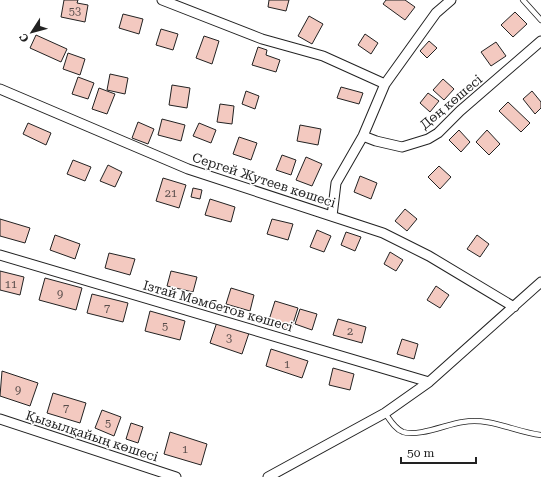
<svg xmlns="http://www.w3.org/2000/svg" width="541" height="477" font-family="'Roboto Serif',serif">
<style>
.building{fill:#f3c9c0;stroke:#222}
.lines{fill:none;stroke-linecap:round;stroke-linejoin:round}
.lane-casing{stroke:#222;stroke-width:6}
.street-casing{stroke:#222;stroke-width:11}
.lane{stroke:#fff;stroke-width:4.5}
.street{stroke:#fff;stroke-width:9}
.labels{text-anchor:middle;dominant-baseline:central;stroke-width:3;stroke-linejoin:round;paint-order:stroke}
.number-label{font-size:11px;fill:#564c4a}
.street-label{font-size:13px;fill:#222;stroke:#fff}
</style>
<rect width="100%" height="100%" fill="#fff"/>
<path class="building" d="M64,0H78L77,3L88,5L85,22L61,17Z
M269,0H289L286,11L268,7Z
M386,0H405L415,7L405,20L383,4Z
M515,12L527,24L513,37L501,25Z
M123,14L143,19L139,34L119,28Z
M309,16L323,24L312,44L298,36Z
M161,29L178,34L173,50L156,45Z
M365,34L378,43L371,54L358,45Z
M36,35L67,49L61,62L30,48Z
M204,36L219,41L212,64L196,58Z
M429,41L437,48L427,58L420,51Z
M496,42L506,56L491,66L481,52Z
M258,47L267,50L266,55L280,60L276,72L252,65Z
M68,53L85,59L80,75L63,69Z
M110,74L128,78L125,94L107,90Z
M78,77L94,83L88,99L72,94Z
M443,79L454,89L444,100L433,90Z
M172,85L190,88L187,108L169,105Z
M341,87L363,93L359,104L337,98Z
M99,88L115,94L107,114L92,109Z
M246,91L259,96L255,109L242,104Z
M532,91L541,102V108L535,114L523,99Z
M428,93L439,101L430,112L420,103Z
M508,102L530,123L521,132L499,111Z
M220,104L234,106L232,124L217,122Z
M162,119L185,125L181,141L158,135Z
M138,122L154,129L148,144L132,138Z
M28,123L51,133L46,145L23,134Z
M199,123L216,130L211,143L193,136Z
M300,125L321,129L318,145L297,141Z
M459,130L470,142L461,152L449,140Z
M487,130L500,144L489,155L476,142Z
M239,137L257,143L251,160L233,154Z
M282,155L296,160L291,175L276,170Z
M306,157L322,164L312,186L296,180Z
M73,160L91,167L85,181L67,174Z
M108,165L122,172L115,187L100,181Z
M439,166L451,177L440,189L428,177Z
M360,176L377,183L371,199L354,192Z
M163,178L186,185L179,208L156,201Z
M193,188L202,190L200,199L191,197Z
M210,199L235,207L231,222L205,215Z
M405,209L417,219L407,231L395,221Z
M0,219L30,228L25,243L0,236Z
M272,219L293,224L288,240L267,234Z
M317,230L331,236L324,252L310,247Z
M346,232L361,237L355,251L341,245Z
M55,235L80,244L75,259L50,250Z
M477,235L489,244L480,257L467,249Z
M390,252L403,260L396,271L384,264Z
M109,253L135,259L130,275L105,268Z
M0,271L24,277L20,295L0,290Z
M171,271L197,277L193,292L167,286Z
M45,278L82,288L76,310L39,300Z
M436,286L449,295L440,308L427,300Z
M231,288L254,295L250,311L226,304Z
M92,294L128,303L123,322L87,313Z
M275,301L298,308L291,330L268,323Z
M300,309L317,314L312,330L295,324Z
M150,311L185,321L180,340L145,331Z
M338,319L366,327L362,343L333,335Z
M217,322L249,333L242,354L210,343Z
M402,339L418,344L414,359L397,354Z
M271,349L308,361L302,378L266,366Z
M333,368L354,374L350,390L329,385Z
M2,371L38,383L30,406L0,396Z
M53,393L86,403L80,423L47,413Z
M102,410L121,417L114,436L95,428Z
M131,423L143,427L138,443L126,439Z
M170,432L207,444L201,465L164,454Z"/>
<g class="lines">
<g class="lane-casing">
<path id="lane" d="M523,0L541,20
M385,413C390,420 395,429 403,432C419,437 447,424 463,422C490,417 515,432 541,435"/>
</g>
<g class="street-casing">
<path id="street" d="M162,0L262,39L323,56L385,84
M0,89L188,169L383,233L429,256L514,307
M363,136L376,141L402,147L428,139L438,133L460,111L541,41
M332,216L336,183L363,136L385,84L436,13L451,0
M0,255L429,382
M0,419L176,477
M268,477L385,413L429,382L541,282"/>
</g>
<use href="#lane" class="lane"/>
<use href="#street" class="street"/>
</g>
<g class="labels">
<g class="number-label">
<text x="75" y="11">53</text>
<text x="171" y="193">21</text>
<text x="11" y="284">11</text>
<text x="60" y="294">9</text>
<text x="107" y="308">7</text>
<text x="165" y="326">5</text>
<text x="350" y="331">2</text>
<text x="229" y="338">3</text>
<text x="287" y="364">1</text>
<text x="18" y="390">9</text>
<text x="66" y="408">7</text>
<text x="108" y="423">5</text>
<text x="185" y="449">1</text>
</g>
<g class="street-label">
<text transform="translate(451 102) rotate(-40)">Дөң көшесі</text>
<text transform="translate(264 180) rotate(18)">Сергей Жутеев көшесі</text>
<text transform="translate(218 306) rotate(16)">Ізтай Мәмбетов көшесі</text>
<text transform="translate(92 436) rotate(18)">Қызылқайың көшесі</text>
</g>
</g>
<g transform="translate(32 32) rotate(234)" stroke="#ffffff" stroke-width="3" paint-order="stroke">
<path d="M0-3L7 15L0 10L-7 15Z" fill="#222222"/>
<text y="-6" font-size="11" font-weight="bold" text-anchor="middle" fill="#222222">С</text>
</g>
<path d="M401 457v6h75v-6" fill="none" stroke="#222222" stroke-width="2"/>
<text x="407" y="457" font-size="12" fill="#222222" stroke="#ffffff" stroke-width="3" paint-order="stroke">50 m</text>
</svg>
